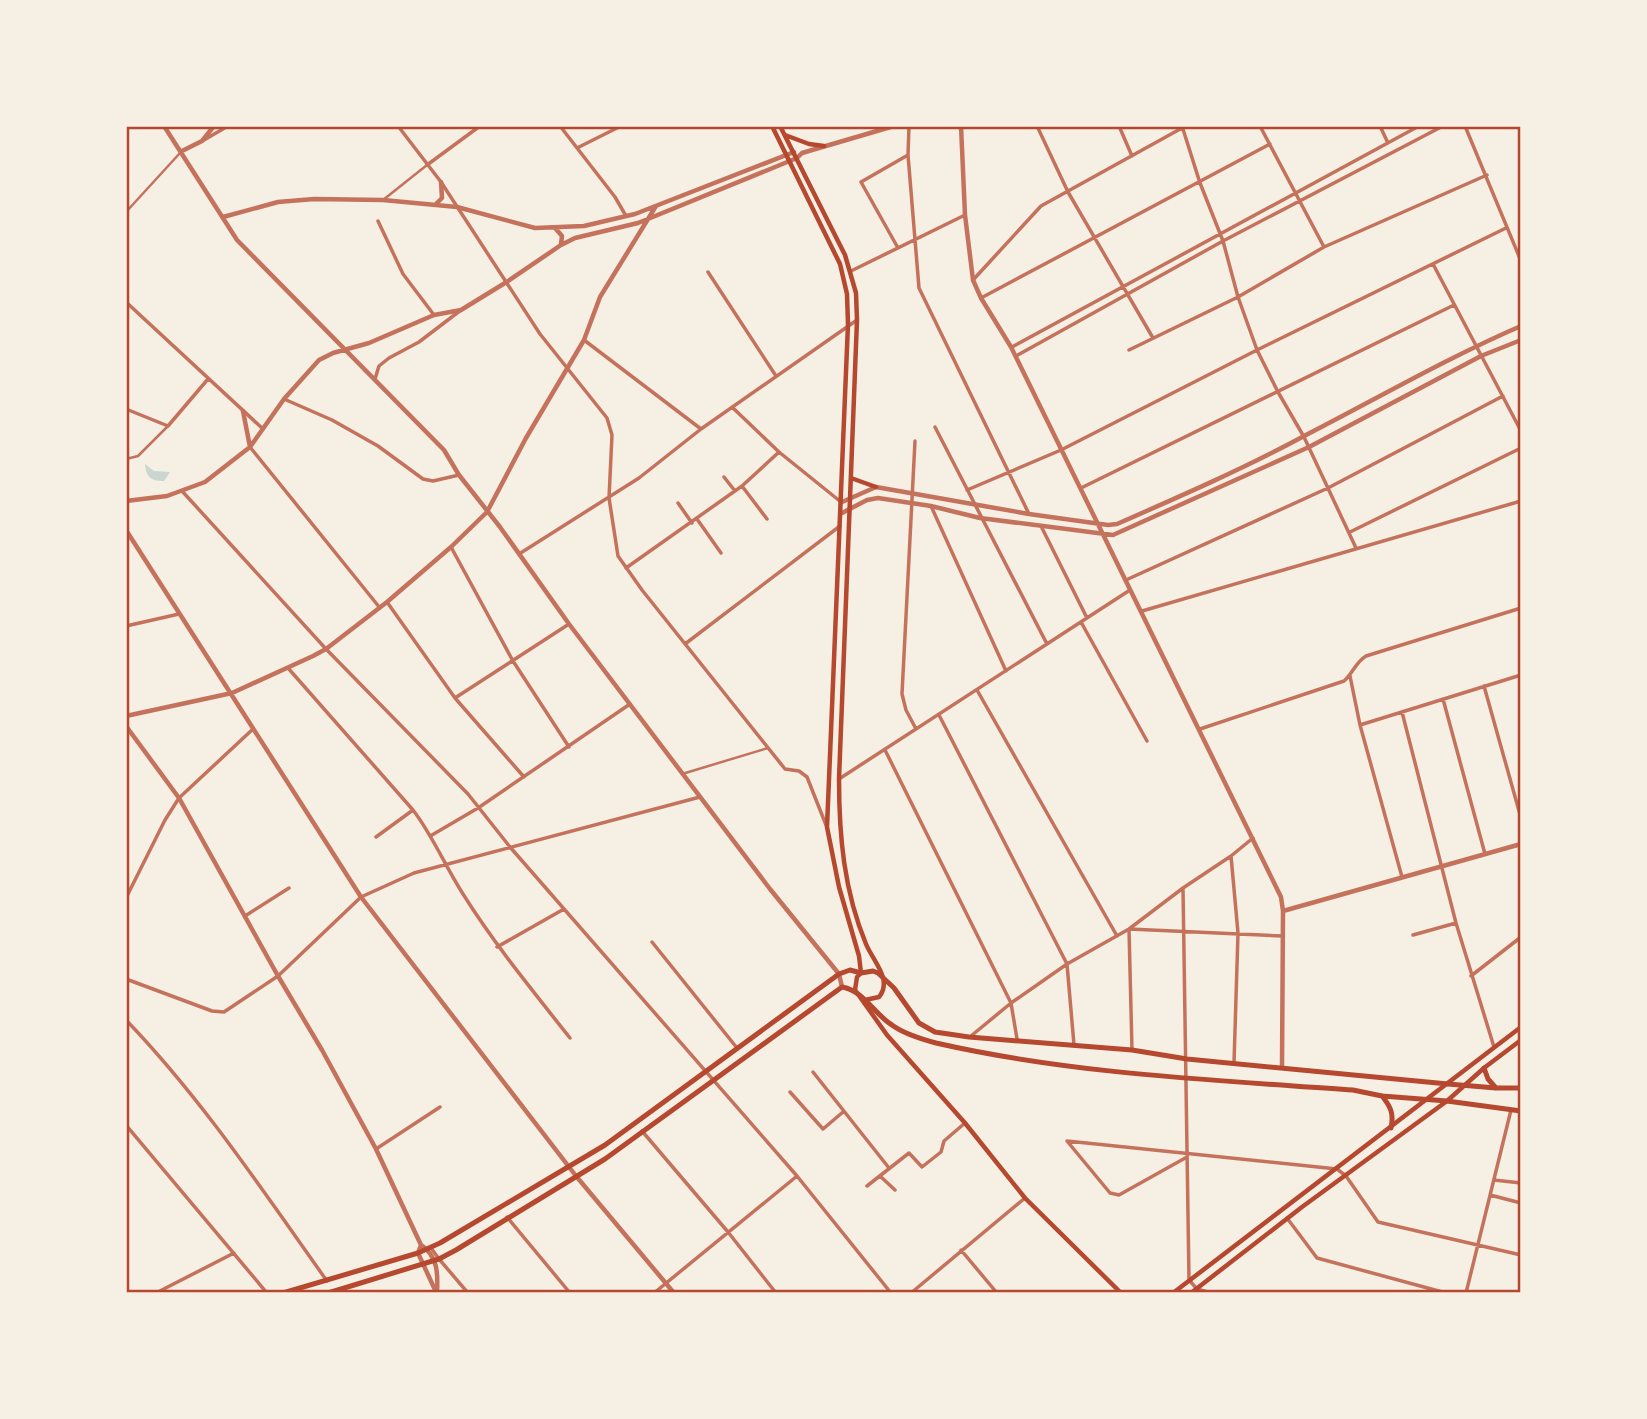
<svg xmlns="http://www.w3.org/2000/svg" width="1647" height="1419" font-family="Signika,sans-serif">
<style>
.water{fill:#c9d6d2}
.lines{fill:none;stroke-linecap:round;stroke-linejoin:round}
.pedestrian{stroke:#c5725c;stroke-width:2.5}
.minor{stroke:#c5725c;stroke-width:3.5}
.tertiary{stroke:#c5725c;stroke-width:4.5}
.secondary{stroke:#b5482f;stroke-width:4.5}
.primary{stroke:#b5482f;stroke-width:5}
.neatline{fill:none;stroke:#b5482f;stroke-width:2.5}
</style>
<rect width="100%" height="100%" fill="#f6efe4"/>
<path class="water" d="M145,464L154,471L170,472L164,481C151,481 146,477 145,464Z"/>
<g class="lines">
<path class="pedestrian" d="M383,200L427,165
M126,212L180,153
M126,459L138,456L168,426
M682,774L768,748"/>
<path class="minor" d="M398,126L441,182L540,334L607,418L612,435L609,498L618,556L642,590L785,769L799,771L807,777L826,825
M560,126L615,197L626,216
M909,126L908,155L919,288L1029,514
M1037,126L1068,192L1153,338
M1119,126L1132,156
M1182,126L1200,183L1223,241L1238,297L1257,350L1278,392L1304,437L1356,548
M1260,126L1324,247
M1380,126L1387,141
M1465,126L1521,261
M204,140L228,126
M577,148L621,126
M427,165L480,126
M378,221L403,274L434,315
M898,248L861,182L908,155
M1433,264L1521,431
M851,271L965,215
M708,272L776,376
M973,280L1041,206L1182,128
M981,298L1270,144
M126,302L263,429
M584,340L701,429
M1012,347L1419,126
M1129,350L1238,297L1324,247L1487,175
M1016,356L1223,241L1443,126
M375,379L379,366L389,358L419,342L461,310
M284,399L332,420L378,446L423,479L433,481L459,475
M732,407L779,452L841,502
M126,409L168,426L208,379
M935,427L1047,644
M915,441L902,694L906,710L916,729
M250,447L380,608
M724,477L735,491
M742,486L767,519
M1081,488L1454,305
M967,490L1061,450L1257,350L1506,228
M182,491L326,649L468,794L510,847L797,1176L891,1293
M678,503L692,523
M931,506L1006,671
M697,519L721,553
M1041,526L1087,618
M1350,532L1521,448
M451,547L513,661L569,747
M519,554L639,478L701,429L857,320
M626,568L742,486L779,452
M1126,580L1328,488L1503,396
M387,602L455,698L524,777
M1142,611L1521,501
M1081,622L1147,741
M126,626L179,614
M685,644L840,526
M288,668L413,810C433,836 445,866 463,894C495,945 533,991 570,1038
M1350,676L1360,725L1402,877
M1484,686L1521,818
M977,690L1117,936
M455,698L569,624
M1443,699L1485,854
M1402,712L1456,923L1494,1047
M939,715L1067,964L1074,1045
M1360,725L1521,675
M1200,729L1344,681C1353,673 1355,663 1366,656L1521,608
M885,750L1011,1003L1017,1039
M839,779L1130,590
M432,835L478,808L630,704
M376,837L413,810
M1231,856L1238,933L1234,1063
M1183,888L1189,1280L1197,1289L1211,1293
M126,898L165,820L179,798L253,729
M245,916L289,888
M1413,935L1456,923
M652,942L737,1048
M497,947L564,909
M1471,976L1521,937
M126,979L212,1011L224,1012L278,976L361,897L414,873L700,797
M126,1020C202,1099 263,1191 327,1281
M971,1036L1011,1003L1067,964L1129,929L1183,888L1231,856L1253,838
M1132,1050L1129,929L1282,936
M813,1072L889,1168
M790,1092L823,1129L843,1112
M126,1125L267,1293
M642,1131L728,1232L776,1293
M1067,1141L1337,1169L1346,1176L1378,1222L1521,1255
M1067,1141L1110,1193L1119,1195L1187,1157
M376,1149L440,1107
M880,1176L895,1190
M1494,1180L1521,1183
M867,1186L909,1153L922,1167L941,1152L944,1141L965,1123
M1490,1195L1521,1203
M507,1217L570,1293
M1287,1218L1317,1258L1446,1293
M431,1248L439,1259L468,1293
M961,1250L997,1293
M126,1290L128,1293
M156,1293L234,1253
M654,1293L797,1176
M911,1293L1025,1198
M1466,1293L1511,1110"/>
<path class="tertiary" d="M164,126L237,240L444,450L459,475L500,527L569,624L770,889L839,974L842,987
M961,126L965,215L973,280L981,298L1011,347L1281,897L1283,911L1282,1067
M182,151L202,141L214,126
M436,204L442,198L441,182
M223,217L278,202L314,199L383,200L457,207L535,228L584,226L635,214L794,152
M555,228L562,236L561,244
M243,411L250,447
M126,501L167,496L205,482L250,447L284,399L319,360L333,353L369,343L434,315L461,310L505,283L561,245L575,238L638,223L797,158L802,153L894,126
M842,502L876,487L1029,514L1108,525L1117,524C1181,496 1245,468 1306,435C1378,398 1447,358 1521,326
M842,513L867,500L878,498L931,506L980,518L1113,535L1309,447L1481,356L1521,340
M126,530L361,897L576,1176L674,1293
M126,716L232,693L313,656L326,649L387,602L451,547L487,512L526,438L584,340L600,297L656,206
M126,726L179,798L278,976L322,1050L376,1149L421,1245C438,1256 438,1274 437,1292
M1283,911L1521,844
M421,1245L418,1253L436,1292"/>
<path class="secondary" d="M772,126L840,264L847,294L848,324L827,827L839,887L859,956L861,973L857,977L855,990L887,1035L965,1123L1025,1198L1121,1293
M780,126L845,255L856,293L857,320L839,779C839,836 844,891 866,944C873,961 893,980 879,997L865,1000
M785,135L809,144L824,146
M851,478L876,487
M1173,1293L1521,1027
M1191,1293L1302,1207L1447,1101L1484,1068L1521,1040"/>
<path class="primary" d="M1484,1068L1488,1079L1496,1088
M1382,1096C1391,1107 1394,1114 1391,1128
M283,1293L418,1253L440,1243L605,1145L839,974L850,970L861,973L873,971L878,973L894,988L919,1023L935,1032L969,1037L1132,1050L1187,1059L1448,1084L1496,1088H1521
M328,1293L439,1259L456,1250L605,1159L842,987C863,990 875,1015 892,1025C904,1034 921,1039 936,1043C1072,1074 1214,1080 1353,1090L1382,1096L1447,1101L1521,1111"/>
</g>
<rect width="1647" height="1419" fill="none" stroke="#f6efe4" stroke-width="256"/>
<rect x="128" y="128" width="1391" height="1163" class="neatline"/>
</svg>
